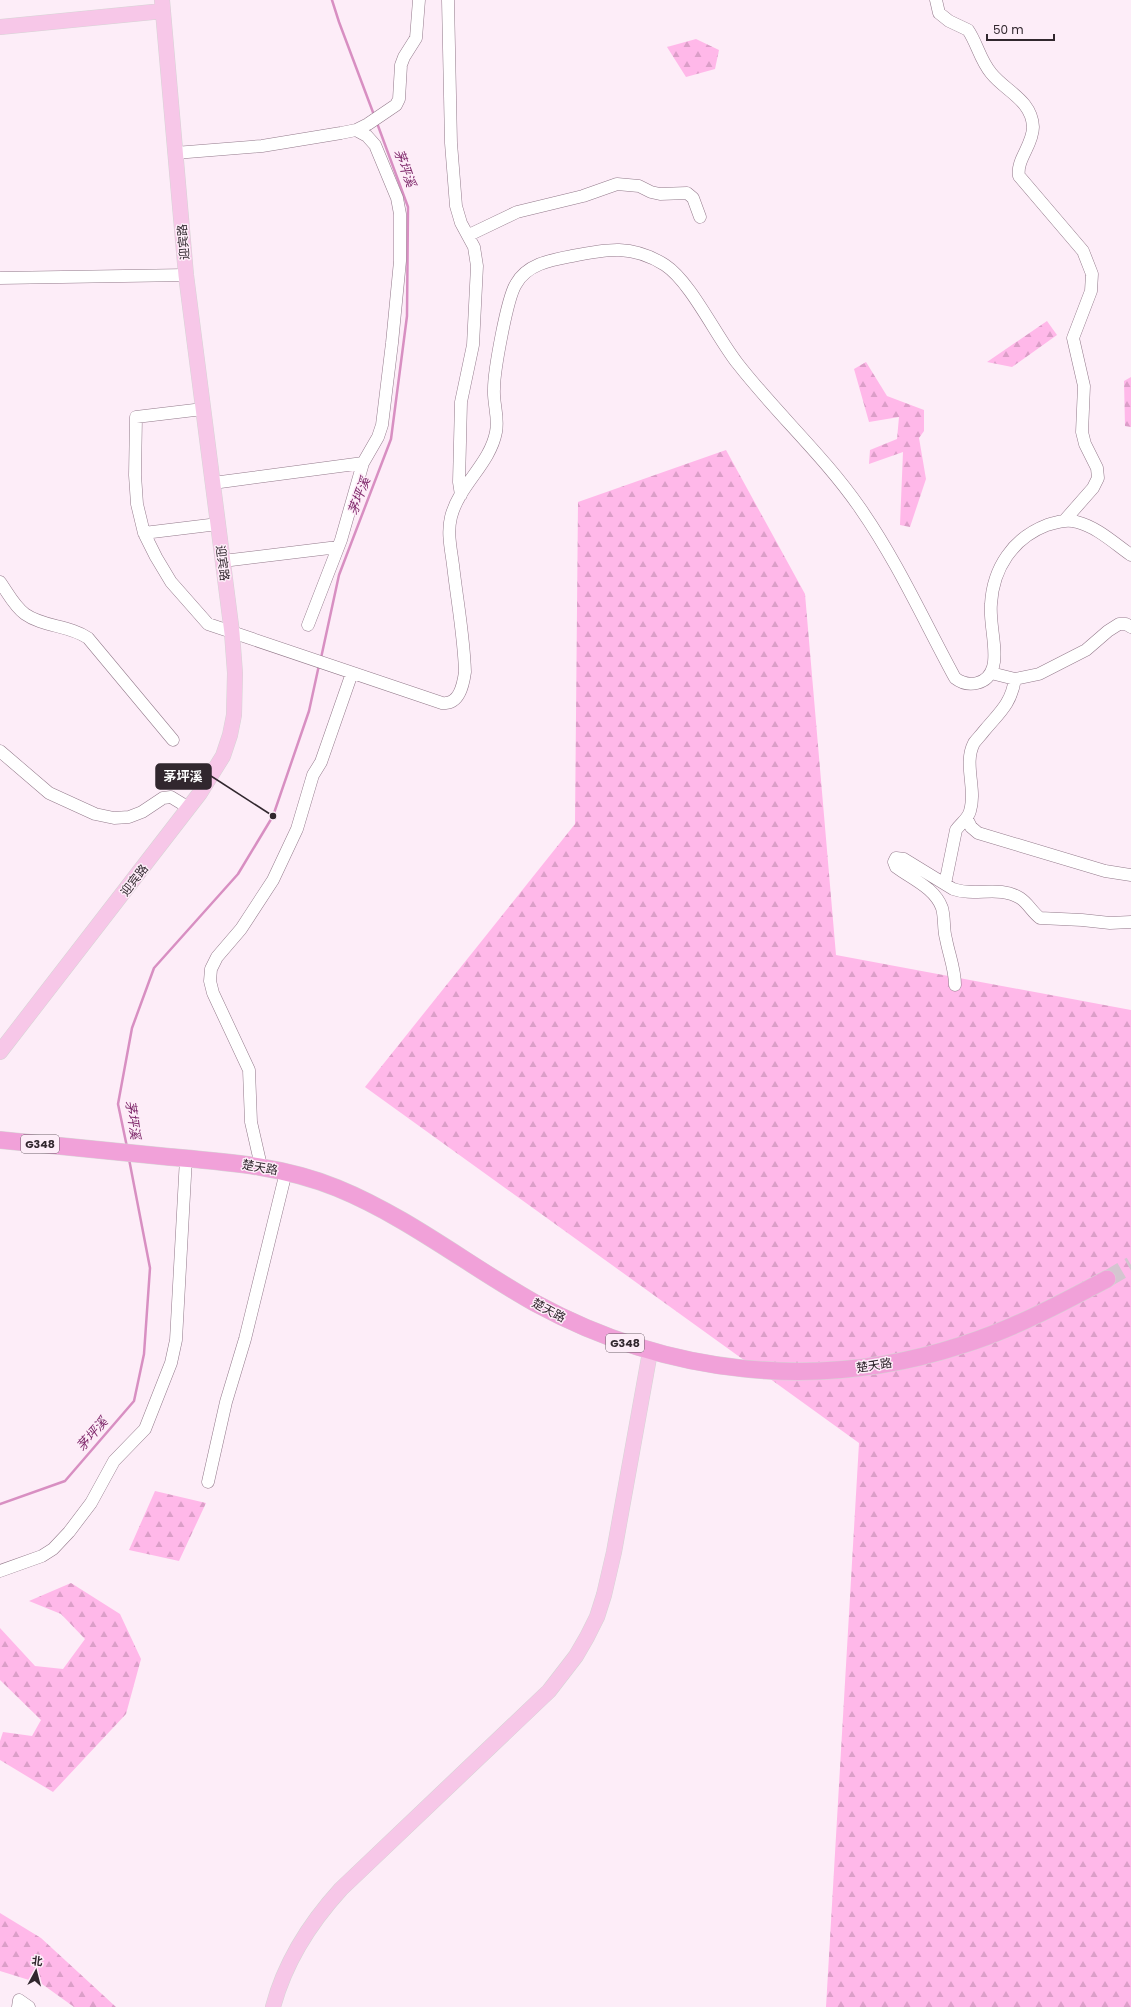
<svg xmlns="http://www.w3.org/2000/svg" width="1131" height="2007" font-family="Poppins,'Noto Sans SC',sans-serif">
<style>
.forest{fill:url(#forest-firs)}
.lines{fill:none;stroke-linecap:round;stroke-linejoin:round}
.stream{stroke:#d88fc2;stroke-width:2.5}
.highway-tunnel{stroke:#d4c5d0;stroke-width:17;stroke-dasharray:17 8;stroke-linecap:butt}
.minor-casing{stroke:#937a8b;stroke-width:13}
.major-casing{stroke:#d6d4d5;stroke-width:16}
.highway-casing{stroke:#d6d4d5;stroke-width:18}
.minor{stroke:#fff;stroke-width:12}
.major{stroke:#f7c7e8;stroke-width:15}
.highway{stroke:#f1a1d9;stroke-width:17}
.labels{text-anchor:middle;dominant-baseline:central;stroke-width:3;stroke-linejoin:round;paint-order:stroke}
.shield{fill:#fdedf8;stroke:#6e626b;stroke-width:1}
.shield-label{font-size:11px;font-weight:bold;fill:#31272e}
.street-label{font-size:12px;fill:#31272e;stroke:#fdedf8}
.water-label{font-size:13px;font-style:italic;fill:#812b6d;stroke:#fdedf8}
.leader{fill:none;stroke:#31272e;stroke-width:1.5}
.callout-dot{fill:#31272e;stroke:#fdedf8;stroke-width:1.5}
.callout{fill:#31272e;stroke:#31272e;stroke-width:1.5}
.callout-label{font-size:13px;text-anchor:middle;font-weight:bold;fill:#fff}
</style>
<defs>
<pattern id="forest-firs" width="22" height="20" patternUnits="userSpaceOnUse"><rect width="22" height="20" fill="#ffb8e9"/><path d="M5 1l3.5 6h-7zM16 11l3.5 6h-7z" fill="#db9ec8"/></pattern>
</defs>
<rect width="100%" height="100%" fill="#fdedf8"/>
<path class="forest" d="M696,39L719,50L715,69L686,77L667,47Z
M1047,321L1057,335L1012,367L987,362Z
M866,362L887,396L924,410V431L919,438L926,479L910,527L900,525L903,452L869,464L870,450L897,439L899,417L869,422L854,369Z
M1131,377V427L1125,426L1124,381Z
M726,450L805,594L836,955L1131,1010V2007H826L859,1443L365,1087L575,824L578,502Z
M155,1491L206,1503L179,1561L129,1550Z
M71,1583L120,1614L141,1659L126,1714L53,1792L0,1760V1741L3,1732L32,1736L41,1720L0,1680V1628L35,1666L63,1669L85,1639L61,1614L29,1601Z
M0,1913L41,1938L116,2007H74L42,1984L0,1971Z"/>
<g class="lines">
<path class="stream" d="M332,0L339,22L374,115
M321,658L339,575L391,439L407,316L408,207L377,123
M127,1147L118,1104L132,1028L154,968L238,874L273,816L309,711L319,665
M0,1504L65,1481L134,1401L144,1354L150,1268L129,1159"/>
<path class="highway-tunnel" d="M1107,1279L1131,1265"/>
<g class="minor-casing">
<path id="minor" d="M448,0L451,143L456,206L461,223L474,247L477,266L473,345L461,402L459,482L461,495
M936,0L939,13L949,21L968,30C977,43 980,60 991,73C1005,91 1032,100 1033,127C1033,145 1016,160 1019,176L1083,251L1092,274L1091,291L1073,338L1084,386L1082,432L1085,444L1097,468L1098,478L1093,488L1064,521
M175,153L262,146L341,133L356,130L368,124L396,105L399,99L401,65L404,57L416,38L419,0
M469,235L517,212L583,196L617,184L639,186L651,192L660,194L687,193L693,198L700,217
M0,278L186,275
M203,409L136,417L135,475L137,504L144,533L156,557L171,582L208,624L442,703C459,705 463,686 465,672C464,637 457,600 453,565C451,549 447,533 451,517C459,485 490,464 496,432C499,417 493,403 494,389C494,371 507,298 516,284C527,264 551,260 572,256C607,249 632,244 665,265C691,282 717,338 738,364C777,414 824,456 860,508C897,561 924,621 955,678C968,688 988,685 993,667C998,651 989,622 991,604C993,568 1013,538 1047,525C1057,522 1067,519 1077,522C1097,527 1114,543 1131,555
M213,483L363,463
M144,533L218,524
M223,561L338,547
M0,582C8,593 14,606 25,614C43,627 69,625 88,638L173,740
M308,625L341,540L363,463L378,437L382,425L392,343L400,261V214L397,198L375,145L367,136L356,130
M991,673L1015,679L1039,674L1086,650L1108,631L1119,624H1126L1131,627
M0,751L49,793L95,814L114,818L129,817L142,812L163,798L171,797L189,808
M967,819L971,827L978,833L1105,871L1131,875
M945,884L956,830C961,823 968,819 970,811C977,789 963,764 974,743C977,739 981,735 984,731C1000,712 1011,704 1015,679
M955,985C955,969 949,955 946,939C943,929 945,918 942,908C935,888 912,879 896,867L894,862L896,858L904,859L953,889C975,897 999,885 1020,898C1028,903 1032,912 1040,918L1082,920L1110,923L1131,922
M261,1166L251,1122L249,1070L213,993L210,981L211,969L217,957L241,929L273,880L297,829L313,775L321,762L352,673
M208,1482L226,1402L245,1339L286,1172
M0,1571L42,1556L53,1549L69,1532L91,1503L114,1461L145,1429L171,1363L176,1340L186,1158
M18,2007L19,2000L29,2007"/>
</g>
<g class="major-casing">
<path id="major" d="M0,27L163,11
M0,1052L200,793L223,756L230,735L234,715L235,673L232,633L186,275L162,0
M273,2007C285,1962 310,1923 341,1889L549,1691L576,1656L587,1637L597,1617L604,1595L614,1552L650,1352"/>
</g>
<g class="highway-casing">
<path id="highway" d="M0,1140C57,1146 113,1151 170,1157C227,1162 284,1166 337,1188C408,1217 469,1266 535,1303C667,1375 819,1392 962,1345C1013,1329 1060,1304 1107,1279"/>
</g>
<use href="#minor" class="minor"/>
<use href="#major" class="major"/>
<use href="#highway" class="highway"/>
</g>
<g class="labels">
<g class="shield">
<rect x="21" y="1135" width="38" height="18" rx="3"/>
<rect x="606" y="1334" width="38" height="18" rx="3"/>
</g>
<g class="shield-label">
<text x="40" y="1144">G348</text>
<text x="625" y="1343">G348</text>
</g>
<g class="street-label">
<text transform="translate(183 242) rotate(-95)">迎宾路</text>
<text transform="translate(223 563) rotate(83)">迎宾路</text>
<text transform="translate(134 880) rotate(-52)">迎宾路</text>
<text transform="translate(260 1167) rotate(10)">楚天路</text>
<text transform="translate(549 1310) rotate(28)">楚天路</text>
<text transform="translate(874 1365) rotate(-9)">楚天路</text>
</g>
<g class="water-label">
<text transform="translate(405 168) rotate(70)">茅坪溪</text>
<text transform="translate(359 496) rotate(-69)">茅坪溪</text>
<text transform="translate(133 1120) rotate(82)">茅坪溪</text>
<text transform="translate(92 1434) rotate(-49)">茅坪溪</text>
</g>
</g>
<path class="leader" d="M273 816L211 776"/>
<circle class="callout-dot" cx="273" cy="816" r="4"/>
<rect class="callout" x="156" y="764" width="55" height="25" rx="4"/>
<g class="callout-label">
<text x="183" y="781">茅坪溪</text>
</g>
<g transform="translate(36 1971) rotate(7)" stroke="#fdedf8" stroke-width="3" paint-order="stroke">
<path d="M0-3L7 15L0 10L-7 15Z" fill="#31272e"/>
<text y="-6" font-size="11" font-weight="bold" text-anchor="middle" fill="#31272e">北</text>
</g>
<path d="M987 34v6h67v-6" fill="none" stroke="#31272e" stroke-width="2"/>
<text x="993" y="34" font-size="12" fill="#31272e" stroke="#fdedf8" stroke-width="3" paint-order="stroke">50 m</text>
</svg>
